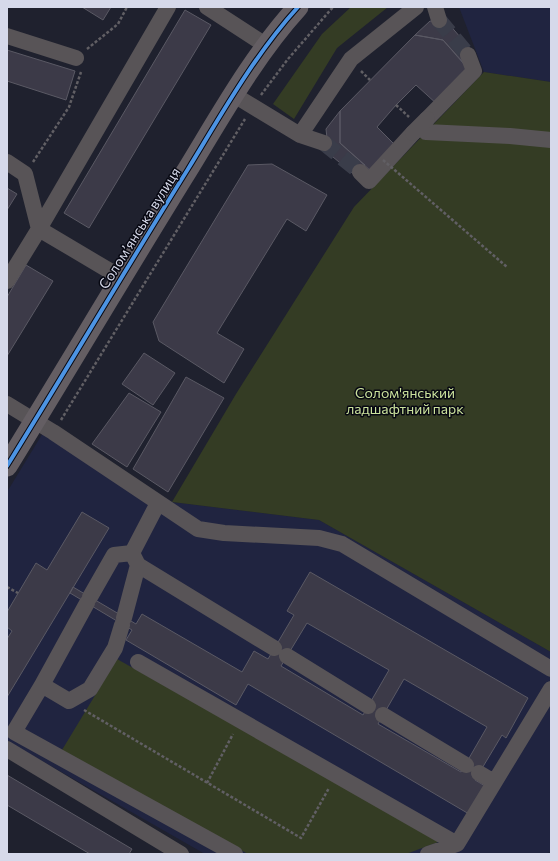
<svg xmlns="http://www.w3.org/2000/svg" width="558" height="861" font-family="Commissioner,sans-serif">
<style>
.built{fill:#202440}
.green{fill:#343c24}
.building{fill:#3c3a48;stroke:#5a5964;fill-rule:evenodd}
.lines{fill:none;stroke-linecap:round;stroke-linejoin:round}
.minor-tunnel{stroke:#3a3d4a;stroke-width:16;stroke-dasharray:16 8;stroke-linecap:butt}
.path{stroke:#615f64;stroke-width:2.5;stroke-dasharray:3 2;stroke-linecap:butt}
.minor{stroke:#585457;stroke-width:16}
.major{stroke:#645e63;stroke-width:21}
.path-bridge{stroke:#615f64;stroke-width:2.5;stroke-dasharray:3 2;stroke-linecap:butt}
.minor-bridge{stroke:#585457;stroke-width:16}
.cycleway-casing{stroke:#070812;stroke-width:6}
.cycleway{stroke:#4d94e3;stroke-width:4}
.labels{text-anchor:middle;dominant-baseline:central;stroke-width:3;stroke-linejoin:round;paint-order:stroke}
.street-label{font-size:14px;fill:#d6d9ea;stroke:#070812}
.park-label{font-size:14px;fill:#cbe29d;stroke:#070812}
</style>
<rect width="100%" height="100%" fill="#1f212e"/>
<path class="built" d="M459,7H551V82L484,72Z
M49,423L172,502L319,520L551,652V852L544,854H205L7,741V492Z"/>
<path class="green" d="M351,7H388L337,48L294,119L273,104L322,34Z
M484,72L551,82V652L319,520L172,502L236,394L354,207Z
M117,659L441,841L406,854H248L62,750Z"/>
<path class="building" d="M82,7H111L103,20Z
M185,10L211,25L89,228L64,213Z
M443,17L472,51L462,61L443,40L415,35L430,21L436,22Z
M415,35L443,40L469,70L438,105L416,85L396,105L377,127L395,145L372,172L340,143V111Z
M7,50L75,71L66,100L7,81Z
M340,111V143L365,165L357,177L321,147L327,138L326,129Z
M272,164L327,195L306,231L287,219L217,333L244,349L224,383L159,341L153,322L248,165Z
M7,188L17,194L7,210Z
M26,265L53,281L7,356V297Z
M144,353L175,373L153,405L122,384Z
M186,377L224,398L168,492L133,469Z
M129,393L161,412L127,467L92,444Z
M82,512L109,528L7,697V639L12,631L7,627V612L36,563L47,570Z
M310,572L528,698L506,738L502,735L475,780L485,786L469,814L248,684L236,705L126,640L132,630L70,593L73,587L136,624L142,614L242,672L254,651L268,659L294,615L287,611ZM307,623L389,670L363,715L281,666ZM404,679L487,727L461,772L378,724Z
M7,775L132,849L129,854H90L7,805Z"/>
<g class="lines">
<path class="minor-tunnel" d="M439,20L468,55
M324,143L360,172"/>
<path class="path" d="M87,49L118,24L127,7
M361,71L370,80
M261,95L288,59L333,7
M396,105L409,117
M33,162L69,107L81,72
M61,420L245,119
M7,587L18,593
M84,710L301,838L329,788
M207,783L233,734"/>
<path class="minor" d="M207,7L267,46
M435,7L439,20
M7,36L76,58
M234,95L300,135L351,59L416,7
M427,119L474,71L468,55
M426,132L510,136L551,140
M300,135L324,143
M7,162L25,174L39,229L120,277
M360,172L369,181L413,133
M7,281L39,229L168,7
M7,404L53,432L198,529L224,533L319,538L342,544L551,669
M132,553L138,565L274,648
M132,553L158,503
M90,597L114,555L132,553
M87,603L42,685L14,732L235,854
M124,618L138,565
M287,656L368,706
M138,662L457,844
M42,685L69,701L90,689L115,648L122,625
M383,715L466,765
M7,749L181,854
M479,773L494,782
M428,854L457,844L551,689"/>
<path class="major" d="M7,466C68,367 127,267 188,169C221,115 255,54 298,7"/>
<path class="path-bridge" d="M383,160L507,267"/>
<path class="minor-bridge" d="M413,133L427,119"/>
<g class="cycleway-casing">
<path id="cycleway" d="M7,466C68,367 127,267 188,169C221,115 255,54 298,7"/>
</g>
<use href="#cycleway" class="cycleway"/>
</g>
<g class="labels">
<g class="street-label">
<text transform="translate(139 228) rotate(-58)">Соломʼянська вулиця</text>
</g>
<g class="park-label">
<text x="405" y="392">Солом'янський<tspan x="405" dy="16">ладшафтний парк</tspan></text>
</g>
</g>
<rect width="558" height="861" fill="none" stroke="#d6d9ea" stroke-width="16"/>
</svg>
